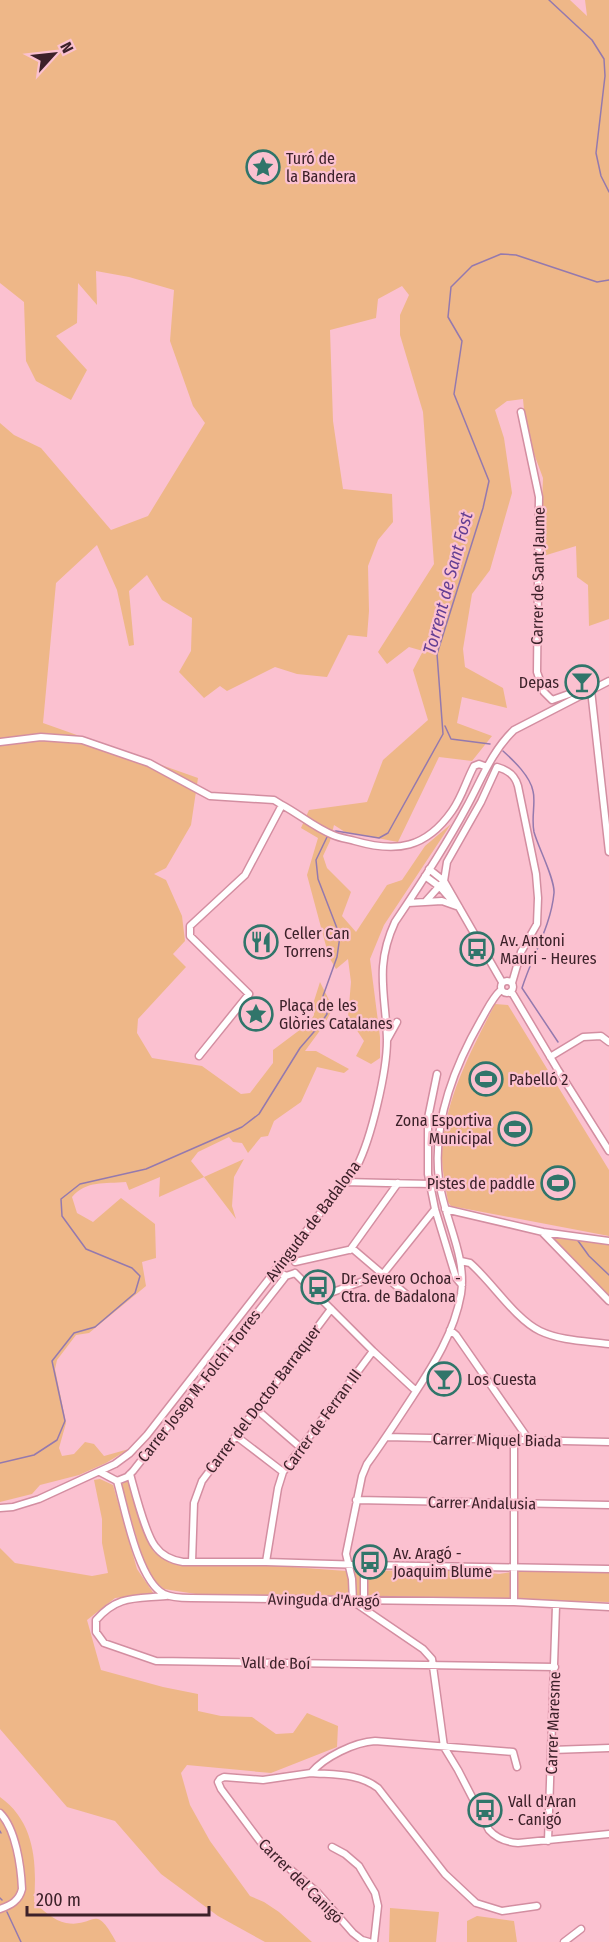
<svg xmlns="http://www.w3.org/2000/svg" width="609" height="1942" font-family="'Fira Sans Condensed',sans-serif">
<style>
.green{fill:#eeb788}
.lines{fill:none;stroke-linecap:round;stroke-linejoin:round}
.stream{stroke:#9479ae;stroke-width:1.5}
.minor-casing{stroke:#d38ea1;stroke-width:9}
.minor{stroke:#fff;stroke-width:6}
.labels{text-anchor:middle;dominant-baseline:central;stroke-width:4.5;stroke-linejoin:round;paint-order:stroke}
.poi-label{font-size:16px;fill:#3c2129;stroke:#fbc1d0;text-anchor:start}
.street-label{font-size:16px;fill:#3c2129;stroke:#fbc1d0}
.water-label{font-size:18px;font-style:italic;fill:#643f94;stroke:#fbc1d0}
</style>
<rect width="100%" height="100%" fill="#fbc1d0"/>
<path class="green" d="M0,0H570L587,16L585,0H609V619L589,626L588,585L577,577L576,546L540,557L543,478L526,432L523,399L507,401L495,410L504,438L512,493L490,570L472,594L463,649L465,667L503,688L507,708L462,697L457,723L492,736L472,761L439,757L398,842L345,832L334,825L330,841L323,856L327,868L351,892L342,916L356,932L387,885L402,880L425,846L451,824L384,925L370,959L380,1037V1058L371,1064L356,1056L364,1041L348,1017L351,982L348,959L336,969L326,952V946L307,875L318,838L301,828L309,810L367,802L383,760L428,720L413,670L423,651L409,647L387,664L378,652L434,564L423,412L400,335V315L409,295L402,286L378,299L376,318L330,330L333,421L343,489L392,494L393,522L378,540L368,566L369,611L367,637L348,635L327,677L297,674L275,667L227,691L220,686L204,698L179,672L191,651L192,618L162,600L147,575L129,591L134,645L129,646L117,590L97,545L56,583L43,723L198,778L191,825L166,868L154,874L166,880L182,916L185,941L173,954L186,967L138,1019L137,1033L152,1058L202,1066L241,1094L250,1093L273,1063V1050L309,1023L314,1015V1001L320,982L333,1008L324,1025L305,1051H316L349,1069L344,1073L317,1067L301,1102L274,1121L268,1136L261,1137L248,1153L242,1143L233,1142L229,1137L198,1152L191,1161L204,1177L244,1159L234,1177L232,1206L236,1219L204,1177L159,1197L160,1177L129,1190L126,1182C104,1184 87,1180 72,1197L77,1213L93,1222L121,1198L155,1224L156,1258L142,1262L146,1286L89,1333L76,1335L57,1360L55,1369L66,1423L59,1448L62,1456L74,1454L85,1442L94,1444L104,1456L129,1449L106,1463L79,1475L40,1485L32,1494L0,1502V423L14,435L41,448L111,530L148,516L205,423L193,406L170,341L174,290L129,277L96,271L97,305L78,283L77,323L56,336L87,370L71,400L36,381L26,361L24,302L0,283Z
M495,1004L508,1005L609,1170V1236L451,1206L448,1202C446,1187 442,1171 442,1156C443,1102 471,1051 495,1004Z
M543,1232L609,1241V1301Z
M100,1479L113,1485L137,1569L154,1594L115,1598L87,1620L101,1670L163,1687L198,1694V1711L221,1716L252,1717L276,1734L293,1733L307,1713L338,1726L337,1747L271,1773L187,1765L181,1773L190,1805L210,1841L250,1896L264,1902L279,1912L312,1942H265L218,1916L161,1874L115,1821L67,1807L0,1729V1548L15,1563L92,1576L108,1573L102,1543V1519L94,1480Z
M128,1481L138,1517L154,1552L170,1563L190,1566L266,1565L346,1571L464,1570L499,1574L519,1571L609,1572V1602L380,1596L196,1594L164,1589L153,1580L146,1570L121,1484Z
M0,1797C35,1822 37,1863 34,1902C43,1910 54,1921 66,1923C96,1928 94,1901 116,1942H0Z
M390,1908L439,1912L436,1942H389Z
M477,1916L514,1921L517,1942H467V1921Z"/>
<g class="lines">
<path class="stream" d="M549,0L592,40L604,59L605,76L596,153L601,176L609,192
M445,726L451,739L490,744
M503,751C514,761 530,776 533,791C536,802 531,818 534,832C538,847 555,879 554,893C551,926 532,956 522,988L558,1042
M334,832L336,831L379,838L388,833L443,734L437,654L483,508L489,481L454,394L462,341L448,317L451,287L472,266L501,254L516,255L597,282L609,280
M576,1238L589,1256L609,1275
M0,1463L34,1455L57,1440L65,1421L52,1361L74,1333L95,1327L135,1293L140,1276L132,1268L86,1249L62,1216L61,1199L80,1184L146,1169L242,1127L259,1114L300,1048L319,1026L327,1014L323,996L337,957L340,936L318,879L316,860L327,837
M0,1831L1,1833
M0,1898L2,1900
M7,1912L21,1942"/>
<g class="minor-casing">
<path id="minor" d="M521,412L539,497L537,672L544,692L552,700L583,689L585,693
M591,690L609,852
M0,742L41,737L82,740L149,763L210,796L274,800L282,805
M429,869L444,881L502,982
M425,876L440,887L454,903
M426,901L444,881L447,862L481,802L497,767C508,770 515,775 518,786L536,874L538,898L537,924L521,952L512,983
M408,903L442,901L459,907
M501 987a6 6 0 1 1 12 0a6 6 0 1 1-12 0Z
M511,991L558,1070L609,1151
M387,1040L397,1022
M199,1056L249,994L190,936V926L245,875L282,805C299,814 315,828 333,835C340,838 348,839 355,841C397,853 426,848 452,811C462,797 466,781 474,766L479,764L487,767
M550,1057L583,1037L601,1036L609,1042
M437,1074L428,1118V1174L435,1209L456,1278L462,1285
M344,1182L430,1184
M445,1209L543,1232L609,1241
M543,1233L609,1301
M350,1250L398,1183
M461,1261L470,1263C492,1282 515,1319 540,1331C561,1341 587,1341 609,1344
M295,1262L353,1249L407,1295
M275,1270L286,1276L295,1273
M295,1273L373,1351L416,1391
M319,1297L383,1274L435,1209
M450,1330L456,1335L529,1440
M256,1409L300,1447
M236,1436L283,1472
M386,1437L609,1442
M100,1472L117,1481C125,1509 138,1581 164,1594C172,1598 182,1598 191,1598L514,1602L609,1607
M130,1474C135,1492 145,1533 155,1546C162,1556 171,1560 183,1562H266L364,1565L609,1569
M117,1481L127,1477L133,1471L286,1276
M356,1500L609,1505
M0,1508L13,1507L39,1499L115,1464L130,1453L147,1435L357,1166C371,1139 387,1072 387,1040C386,995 374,967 395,922C420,885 445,847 466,808C481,781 491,752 514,730L609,681
M192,1562L194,1503L202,1481L331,1309
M266,1562L278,1488L283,1472L373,1351
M364,1565V1601
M166,1596C135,1599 118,1595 96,1620V1632L104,1643L156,1661L555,1667
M353,1602L352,1579L346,1554L362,1476L367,1464C383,1442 398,1419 413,1396C434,1364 454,1333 461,1294C467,1255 444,1219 439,1180C432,1124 454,1067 481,1020C487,1010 492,998 501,990
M354,1602L423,1649L432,1659L444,1747L458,1770L489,1830C497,1839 506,1842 518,1843L609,1834
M514,1602V1440
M552,1750L609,1748
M311,1773C334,1775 359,1773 378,1788L445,1874L476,1903L502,1911L537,1906
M0,1813C16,1829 21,1867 22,1889C19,1901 11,1905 0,1909
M548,1841L556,1606
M332,1847L345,1854L359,1866L375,1893L378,1906L374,1942
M369,1942L362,1940L353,1933L317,1892L265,1848L221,1789L218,1782L220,1779L224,1777L263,1780L311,1773C324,1757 355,1742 375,1741L513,1752L517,1767
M564,1942L581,1929"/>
</g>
<use href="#minor" class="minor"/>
</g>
<defs>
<g id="sight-ring" transform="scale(1.725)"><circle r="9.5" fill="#fbc1d0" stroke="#30756a" stroke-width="1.5"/><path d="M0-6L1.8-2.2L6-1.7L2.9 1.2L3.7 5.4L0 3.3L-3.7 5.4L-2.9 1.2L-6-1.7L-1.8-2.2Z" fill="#30756a"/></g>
<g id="bar-ring" transform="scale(1.725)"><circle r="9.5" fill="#fbc1d0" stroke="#30756a" stroke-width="1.5"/><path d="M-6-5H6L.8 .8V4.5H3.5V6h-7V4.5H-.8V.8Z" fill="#30756a"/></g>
<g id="restaurant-ring" transform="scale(1.725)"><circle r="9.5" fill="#fbc1d0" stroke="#30756a" stroke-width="1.5"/><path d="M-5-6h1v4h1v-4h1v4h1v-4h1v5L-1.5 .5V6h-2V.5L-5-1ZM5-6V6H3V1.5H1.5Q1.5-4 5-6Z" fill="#30756a"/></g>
<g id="bus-ring" transform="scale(1.725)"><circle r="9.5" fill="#fbc1d0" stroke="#30756a" stroke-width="1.5"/><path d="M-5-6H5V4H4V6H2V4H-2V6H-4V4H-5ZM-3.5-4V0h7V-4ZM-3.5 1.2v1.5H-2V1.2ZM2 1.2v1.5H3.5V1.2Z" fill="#30756a"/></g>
<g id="stadium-ring" transform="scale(1.725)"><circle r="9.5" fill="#fbc1d0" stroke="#30756a" stroke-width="1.5"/><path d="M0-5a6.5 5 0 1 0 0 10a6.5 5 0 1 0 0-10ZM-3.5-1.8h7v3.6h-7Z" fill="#30756a"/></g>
</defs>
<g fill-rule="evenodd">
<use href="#sight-ring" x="263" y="167"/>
<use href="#bar-ring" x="582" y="682"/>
<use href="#restaurant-ring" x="261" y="942"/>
<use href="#bus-ring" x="477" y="949"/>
<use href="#sight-ring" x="256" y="1014"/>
<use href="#stadium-ring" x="486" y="1079"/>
<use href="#stadium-ring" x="515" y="1129"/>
<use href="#stadium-ring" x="558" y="1183"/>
<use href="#bus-ring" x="318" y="1287"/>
<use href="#bar-ring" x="444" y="1379"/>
<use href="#bus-ring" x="370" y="1562"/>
<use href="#bus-ring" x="485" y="1810"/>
</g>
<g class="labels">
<g class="poi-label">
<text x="286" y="158">Turó de<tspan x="286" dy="18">la Bandera</tspan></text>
<text x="559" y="682" text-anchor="end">Depas</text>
<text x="284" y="933">Celler Can<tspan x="284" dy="18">Torrens</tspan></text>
<text x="500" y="940">Av. Antoni<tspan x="500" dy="18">Mauri - Heures</tspan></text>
<text x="279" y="1005">Plaça de les<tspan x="279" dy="18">Glòries Catalanes</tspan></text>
<text x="509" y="1079">Pabelló 2</text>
<text x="492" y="1120" text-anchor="end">Zona Esportiva<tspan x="492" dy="18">Municipal</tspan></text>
<text x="535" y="1183" text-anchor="end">Pistes de paddle</text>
<text x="341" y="1278">Dr. Severo Ochoa -<tspan x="341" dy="18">Ctra. de Badalona</tspan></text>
<text x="467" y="1379">Los Cuesta</text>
<text x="393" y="1553">Av. Aragó -<tspan x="393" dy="18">Joaquim Blume</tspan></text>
<text x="508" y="1801">Vall d'Aran<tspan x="508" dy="18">- Canigó</tspan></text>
</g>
<g class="street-label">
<text transform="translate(538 576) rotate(-89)">Carrer de Sant Jaume</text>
<text transform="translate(313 1221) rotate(-53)">Avinguda de Badalona</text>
<text transform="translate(199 1386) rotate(-52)">Carrer Josep M. Folch i Torres</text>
<text transform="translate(263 1399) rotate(-53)">Carrer del Doctor Barraquer</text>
<text transform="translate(322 1420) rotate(-54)">Carrer de Ferran III</text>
<text transform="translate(497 1440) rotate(1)">Carrer Miquel Biada</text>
<text transform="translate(482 1503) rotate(1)">Carrer Andalusia</text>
<text transform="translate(324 1600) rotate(1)">Avinguda d'Aragó</text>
<text transform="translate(276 1663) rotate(1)">Vall de Boí</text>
<text transform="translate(553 1723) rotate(-88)">Carrer Maresme</text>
<text transform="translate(301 1881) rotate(45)">Carrer del Canigó</text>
</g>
<g class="water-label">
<text transform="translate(448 583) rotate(-75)">Torrent de Sant Fost</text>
</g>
</g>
<g transform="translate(54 54) rotate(63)" stroke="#fbc1d0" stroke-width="4.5" paint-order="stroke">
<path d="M0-4.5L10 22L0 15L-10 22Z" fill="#3c2129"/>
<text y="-9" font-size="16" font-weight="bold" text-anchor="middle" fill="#3c2129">N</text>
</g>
<path d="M27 1906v9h182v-9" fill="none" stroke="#3c2129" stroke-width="3"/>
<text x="36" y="1906" font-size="18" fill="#3c2129" stroke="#fbc1d0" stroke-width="4.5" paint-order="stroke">200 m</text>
</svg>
